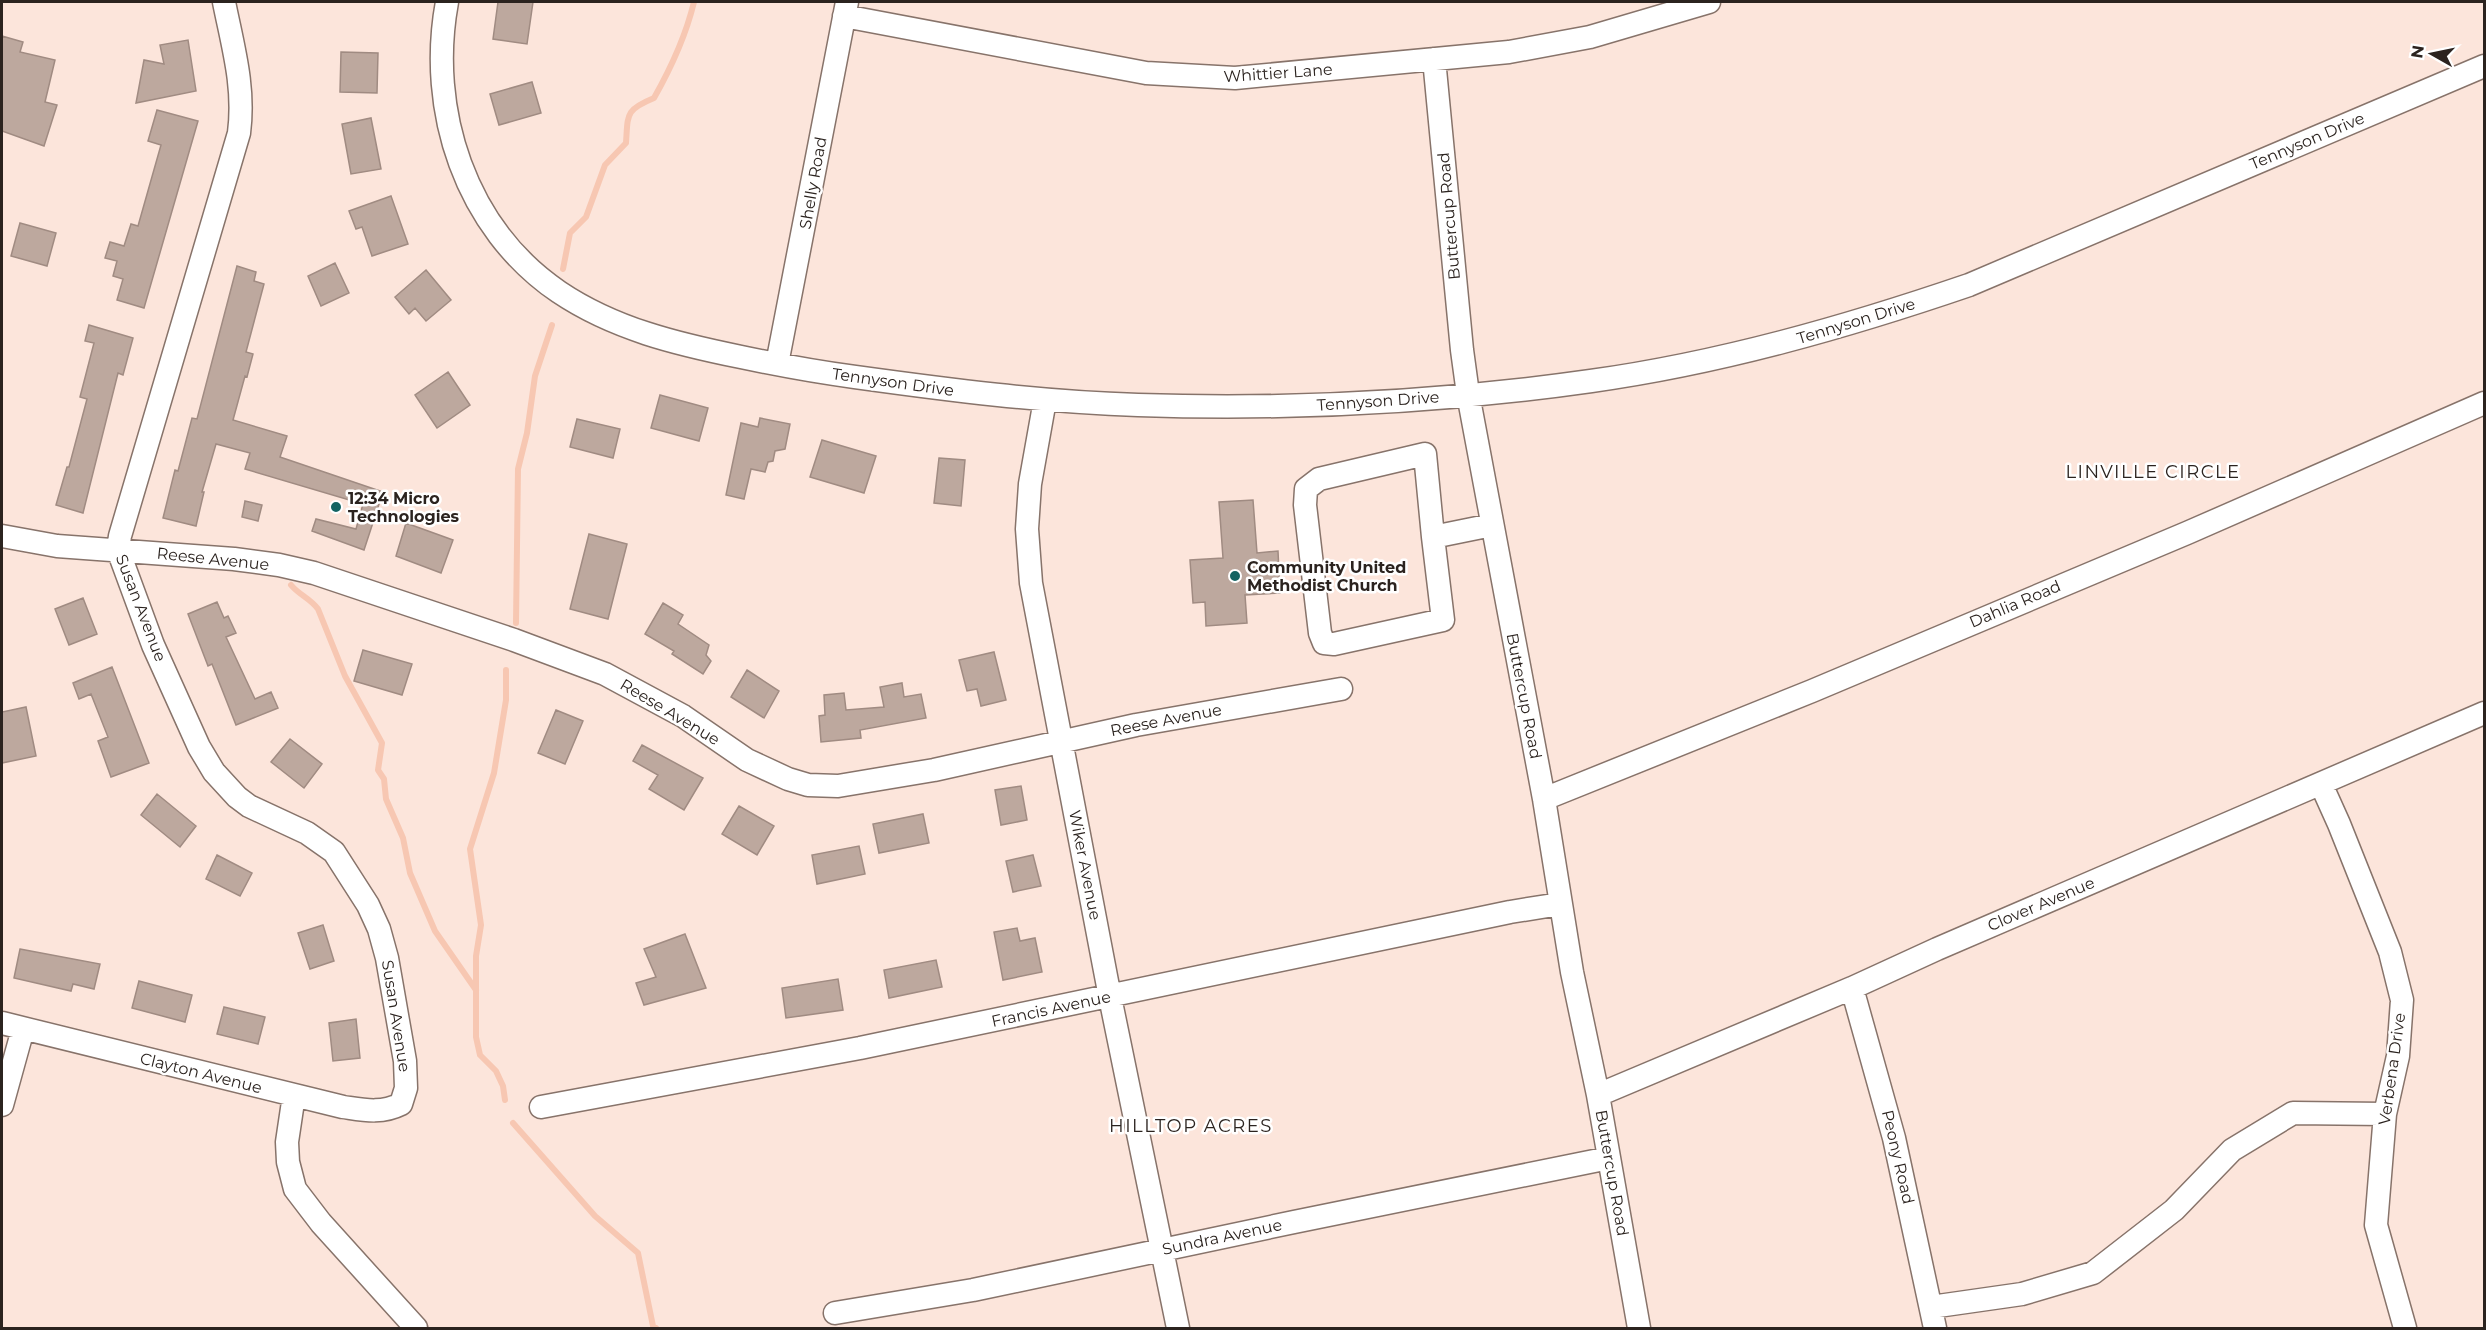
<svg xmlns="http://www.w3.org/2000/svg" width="2486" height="1330" font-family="Montserrat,sans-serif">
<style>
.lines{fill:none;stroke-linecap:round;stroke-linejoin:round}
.stream{stroke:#f7c7b2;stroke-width:6}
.building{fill:#bda89e;stroke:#a08b82;stroke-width:1.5}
.minor-casing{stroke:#87736a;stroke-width:25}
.minor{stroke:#fff;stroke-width:22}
.poi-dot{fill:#136362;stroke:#fff;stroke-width:2}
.labels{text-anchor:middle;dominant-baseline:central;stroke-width:5;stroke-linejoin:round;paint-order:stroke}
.street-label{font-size:16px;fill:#2b231f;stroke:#fff}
.poi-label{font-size:16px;font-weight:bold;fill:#2b231f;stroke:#fff;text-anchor:start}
.neighbourhood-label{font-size:18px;letter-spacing:1.5px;fill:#2b231f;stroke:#fff}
</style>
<rect width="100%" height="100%" fill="#fce5db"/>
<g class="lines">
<path class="stream" d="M563,269L570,233L586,217L605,165L626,143C628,114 625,110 654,98C671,68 686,35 694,2
M291,585C299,595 310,598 318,609L345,676L382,743L378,770L384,779L386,799L403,838L410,873L435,931L476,990
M516,623L518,469L527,433L535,376L552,325
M505,1100L503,1086L496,1071L480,1055L476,1037V956L481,925L470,849L494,773L506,700V670
M513,1123L595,1216L638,1253L653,1326L656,1328"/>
</g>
<path class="building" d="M498,2H533L527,44L493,39Z
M2,36L23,42L20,52L55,60L45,102L57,105L44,146L2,131Z
M188,40L196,91L136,103L144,60L164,64L160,45Z
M341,52L378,53L377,93L340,92Z
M532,82L541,113L499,125L490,94Z
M157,110L198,121L144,308L117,300L123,279L113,276L117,261L105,258L110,242L124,246L131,224L138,226L161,145L148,141Z
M371,118L381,169L351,174L342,124Z
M391,196L408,244L372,256L362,227L356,229L349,211Z
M20,223L56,233L47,266L11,256Z
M335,263L349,293L321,306L308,276Z
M237,266L256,272L254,281L264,284L246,352L253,354L247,377L245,376L233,420L287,436L280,457L383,492L364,550L312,531L316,519L356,529L363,504L245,469L250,453L216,444L202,492H204L196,526L163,518L175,470L178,471L192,418L197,419Z
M426,270L451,300L426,321L415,308L409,314L395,297Z
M89,325L133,338L123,375L118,373L83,513L56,505L67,467H69L87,399L80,397L94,343L85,341Z
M448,372L470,405L437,428L415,395Z
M660,395L708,408L699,441L651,428Z
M760,418L790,424L785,449L775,451L773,461L768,462L765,472L751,469L744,499L726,495L741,423L758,427Z
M577,419L620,429L613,458L570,447Z
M822,440L876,456L864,493L810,477Z
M939,458L965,460L961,506L934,503Z
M1253,500L1257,553L1278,551L1280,593L1245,595L1247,623L1206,626L1205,602L1193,603L1190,560L1223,558L1219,502Z
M245,501L262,505L258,521L242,517Z
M406,523L453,540L441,573L396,556Z
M589,534L627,544L608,619L570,609Z
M83,598L97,634L69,645L55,609Z
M217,602L224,618L228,616L236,633L226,637L255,699L271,692L278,708L236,725L212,664L208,666L188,614Z
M663,603L683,615L678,624L709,645L706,655L711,661L703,674L672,654L674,651L645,634Z
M363,650L412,664L402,695L354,681Z
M994,652L1006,700L981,706L977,689L967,691L959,660Z
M112,667L149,763L111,777L98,741L108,737L91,694L79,699L73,683Z
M747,670L779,691L764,718L731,697Z
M902,683L904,697L921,694L926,718L860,730L861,738L821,742L819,716L825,715L824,695L844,693L846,710L884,707L880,687Z
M26,707L36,756L2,763V712Z
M556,710L583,721L565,764L538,753Z
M290,739L322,764L304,788L271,762Z
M642,745L703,778L684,810L649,789L658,775L633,761Z
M1021,786L1027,820L1001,825L995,790Z
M157,794L196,826L180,847L141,815Z
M739,806L774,826L757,855L722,834Z
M923,814L929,843L879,853L873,824Z
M859,846L865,874L817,884L812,855Z
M217,855L252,873L240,896L206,879Z
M1033,855L1041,886L1013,892L1006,861Z
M323,925L334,961L310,969L298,933Z
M1017,928L1020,941L1035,938L1042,972L1003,980L994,932Z
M685,934L706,988L644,1005L636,983L656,977L644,949Z
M20,949L100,964L94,989L73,984L71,991L14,978Z
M936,960L942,987L889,998L884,970Z
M838,979L843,1010L786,1018L782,988Z
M139,981L192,995L185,1022L132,1008Z
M224,1007L265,1017L258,1044L217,1034Z
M356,1019L360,1058L333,1061L329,1023Z"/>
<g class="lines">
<g class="minor-casing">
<path id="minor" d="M447,2C427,110 465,228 559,292C614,329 677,344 741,357C779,365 817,372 855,377C949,390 1043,402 1138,405C1288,410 1443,402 1591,381C1720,363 1846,327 1969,285L2484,66
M844,16L1146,73L1235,78L1509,52L1590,37L1709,2
M1434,59L1462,350L1468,394L1544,799L1572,972L1598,1095L1639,1328
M777,364L847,2
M1045,400L1030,484L1027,529L1031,583L1110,997L1178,1328
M2,536L57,546L234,559L279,565L314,573L514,640L605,674L683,716L747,760L788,779L808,785L838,786L934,770L1136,725L1341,689
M1433,537L1443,620L1334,644L1324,643L1320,633L1305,505L1306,489L1319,479L1425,454L1433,537L1492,525
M2321,784L2339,824L2390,952L2402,1000L2398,1056L2385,1114L2376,1225L2405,1328
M1544,799L1812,691L2187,533L2484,403
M1852,988L1894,1138L1935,1328
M2,1023L343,1107C364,1110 381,1114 401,1104L406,1088L405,1061L387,958L379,929L368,905L334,852L307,833L249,806L237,797L214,772L199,747L153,645L118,550L120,536L239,133C245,87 233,47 224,2
M294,1095L287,1142L288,1162L295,1189L321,1223L416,1328
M1598,1095L1852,988L1937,949L2484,713
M2,1105L23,1029
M541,1107L860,1048L1510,912L1560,904
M1931,1307L2022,1294L2093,1273L2174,1210L2232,1150L2293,1113L2385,1114
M835,1313L973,1290L1294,1222L1609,1158"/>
</g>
<use href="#minor" class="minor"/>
</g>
<g class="poi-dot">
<circle cx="336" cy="507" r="6"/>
<circle cx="1235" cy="576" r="6"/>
</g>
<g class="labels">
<g class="street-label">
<text transform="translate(1278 73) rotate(-4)">Whittier Lane</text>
<text transform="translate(2307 141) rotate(-23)">Tennyson Drive</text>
<text transform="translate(813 183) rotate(-80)">Shelly Road</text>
<text transform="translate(1449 216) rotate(-95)">Buttercup Road</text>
<text transform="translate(1856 321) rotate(-17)">Tennyson Drive</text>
<text transform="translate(893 382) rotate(8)">Tennyson Drive</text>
<text transform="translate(1378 401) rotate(-4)">Tennyson Drive</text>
<text transform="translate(213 559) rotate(6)">Reese Avenue</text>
<text transform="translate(2015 604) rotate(-23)">Dahlia Road</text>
<text transform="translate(141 608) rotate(69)">Susan Avenue</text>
<text transform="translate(1524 696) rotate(79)">Buttercup Road</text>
<text transform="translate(670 712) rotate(31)">Reese Avenue</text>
<text transform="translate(1166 720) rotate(-11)">Reese Avenue</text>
<text transform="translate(1085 865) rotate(79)">Wiker Avenue</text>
<text transform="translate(2041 904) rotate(-23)">Clover Avenue</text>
<text transform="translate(1051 1009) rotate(-12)">Francis Avenue</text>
<text transform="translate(396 1016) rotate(81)">Susan Avenue</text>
<text transform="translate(2392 1069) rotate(-82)">Verbena Drive</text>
<text transform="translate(201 1073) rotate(14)">Clayton Avenue</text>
<text transform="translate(1898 1157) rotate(77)">Peony Road</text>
<text transform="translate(1612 1173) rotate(80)">Buttercup Road</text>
<text transform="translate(1222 1237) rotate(-12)">Sundra Avenue</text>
</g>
<g class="poi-label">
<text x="348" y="498">12:34 Micro<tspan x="348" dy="18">Technologies</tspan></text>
<text x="1247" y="567">Community United<tspan x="1247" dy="18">Methodist Church</tspan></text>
</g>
<g class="neighbourhood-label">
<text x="2153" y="472">LINVILLE CIRCLE</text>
<text x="1191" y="1126">HILLTOP ACRES</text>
</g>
</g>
<rect width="2486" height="1330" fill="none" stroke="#2b231f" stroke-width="6"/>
<g transform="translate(2432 54) rotate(279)" stroke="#ffffff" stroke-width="4.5" paint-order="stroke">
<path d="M0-4.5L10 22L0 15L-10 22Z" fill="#2b231f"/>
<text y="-9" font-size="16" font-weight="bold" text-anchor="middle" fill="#2b231f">N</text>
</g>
</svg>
